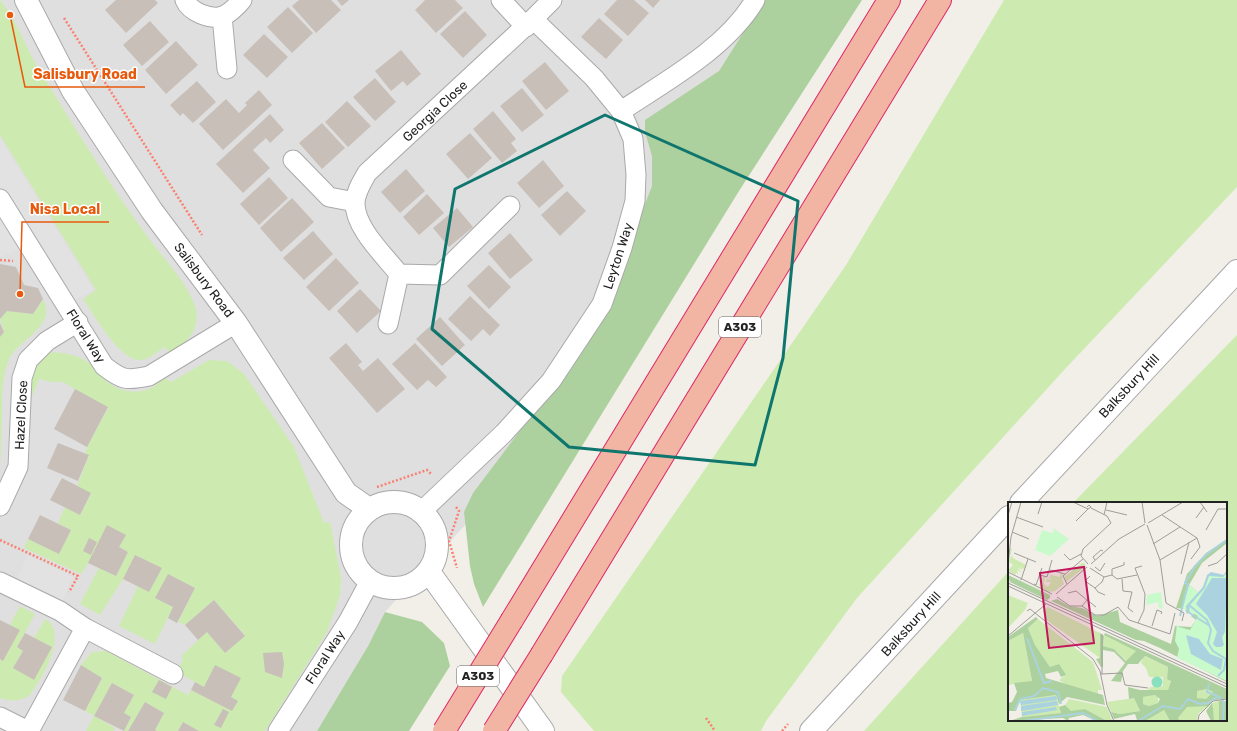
<svg xmlns="http://www.w3.org/2000/svg" width="1237" height="731" font-family="Rubik,sans-serif">
<style>
.residential{fill:#e0dfdf}
.grass{fill:#cdebb0}
.forest{fill:#add19e}
.parking{fill:#e2e2e2}
.building{fill:#c7bfb8}
.lines{fill:none;stroke-linecap:round;stroke-linejoin:round}
.minor-casing{stroke:#a9a9a9;stroke-width:21}
.tertiary-casing{stroke:#a9a9a9;stroke-width:24}
.trunk-casing{stroke:#dc2a67;stroke-width:24}
.path{stroke:#fa8072;stroke-width:2.5;stroke-dasharray:2 2;stroke-linecap:butt}
.minor{stroke:#fff;stroke-width:19}
.tertiary{stroke:#fff;stroke-width:22}
.trunk{stroke:#f2b4a3;stroke-width:22}
.trunk-bridge-casing{stroke:#dc2a67;stroke-width:24;stroke-linecap:butt}
.trunk-bridge{stroke:#f2b4a3;stroke-width:22}
.marked{fill:none;stroke:#0f766e;stroke-width:3;stroke-linejoin:round}
.labels{text-anchor:middle;dominant-baseline:central;stroke-width:3;stroke-linejoin:round;paint-order:stroke}
.shield{fill:#fff;stroke:#646464;stroke-width:1}
.shield-label{font-size:12px;font-weight:bold;fill:#222}
.street-label{font-size:13px;fill:#222;stroke:#fff}
.inset-river{fill:none;stroke:#aad3df;stroke-width:2}
.inset-road{fill:none;stroke:#9f9d99;stroke-width:1}
.view{fill:#c2185b;fill-opacity:0.15;stroke:#c2185b;stroke-width:2}
.inset-edge{fill:none;stroke:#222;stroke-width:2}
.leader{fill:none;stroke:#e8590c;stroke-width:1.5}
.callout-dot{fill:#e8590c;stroke:#fff;stroke-width:1.5}
.callout-label{font-size:14px;text-anchor:middle;font-weight:bold;fill:#e8590c;stroke:#fff;stroke-width:3;stroke-linejoin:round;paint-order:stroke}
</style>
<rect width="100%" height="100%" fill="#f2efe9"/>
<path class="residential" d="M0,0H788L647,250L491,497L385,612L368,646L317,731H0Z"/>
<path class="grass" d="M0,0C16,19 25,45 37,66C74,126 111,188 153,244C167,262 191,288 196,310C200,331 186,343 170,353L165,347C158,351 151,358 143,360C121,364 95,316 83,299L96,290L0,135Z
M1004,0H1237V187L1065,369L857,598L766,721L761,731H594L561,692L562,676L846,265Z
M43,300C58,325 18,340 9,359C3,375 2,391 2,408C2,427 1,447 0,467V337L4,332L0,319L7,311L33,314Z
M1237,335V731H864L1009,571V720H1226V503H1073Z
M52,352C67,353 79,355 92,365C97,368 100,375 104,379C116,391 138,396 153,387C157,385 160,379 163,376L171,382L209,360L227,361L244,374L294,447L324,523L330,522L341,577L340,595L327,632L265,731H199L183,722L178,731H157L155,730L164,713L145,702L128,731H124L131,717L124,713L134,695L112,683L94,716L115,728L113,731H86L94,716L85,711L102,678L81,665L92,652L106,651L188,695L191,690L232,711L237,701L204,687L177,672L183,659L181,656L207,632L225,653L245,635L214,600L185,625L178,622L195,588L168,574L156,598L173,607L155,644L119,626L138,586L149,592L161,569L136,555L123,579L100,615L80,604L99,568L116,576L128,552L119,547L125,535L88,563L81,574L24,548L28,539L59,554L71,530L58,523L65,507L80,515L91,494L77,486L89,456L85,454L87,447L108,408L63,382H52L39,379L31,399L25,397C29,375 30,363 52,352Z
M20,606L35,614L17,647L23,651L13,668L51,647L34,638L45,619C70,632 41,681 29,696C20,701 10,702 0,698V659L3,661L19,630L10,625Z"/>
<path class="forest" d="M764,0H862L739,191L483,607L474,584L470,566L464,512L473,493L596,330L652,186V156L645,132V120L719,71Z
M385,612L422,622L444,643L450,666L409,731H317L368,646Z"/>
<path class="parking" d="M0,138L94,290L74,300L35,240L19,250L0,257Z
M28,555L73,577L63,600L17,578Z"/>
<path class="building" d="M116,0H155L158,3L126,33L105,10Z
M299,0H331L341,10L316,33L292,6Z
M337,0H349L342,6Z
M425,0H455L463,8L436,33L415,10Z
M617,0H634L649,13L628,36L604,14Z
M645,0H660L653,8Z
M288,7L313,33L292,53L267,27Z
M465,11L487,35L463,58L440,34Z
M599,18L623,40L606,59L581,37Z
M150,21L169,42L142,66L123,45Z
M264,34L288,57L267,78L243,55Z
M176,41L198,65L166,94L145,70Z
M401,50L421,74L407,86L403,81L391,91L375,71Z
M545,62L569,91L546,110L522,81Z
M375,78L396,102L375,121L353,97Z
M197,81L216,102L193,123L183,113L180,116L170,105Z
M522,88L544,115L522,132L500,106Z
M259,90L272,105L223,150L199,124L226,99L239,113L247,105L245,103Z
M347,101L371,126L348,147L325,122Z
M493,111L516,139L511,143L517,151L502,163L473,129Z
M270,114L284,130L270,143L266,138L253,150L270,168L243,193L216,164Z
M322,123L345,148L322,169L299,143Z
M470,133L492,158L468,179L446,154Z
M543,160L564,186L539,208L517,183Z
M406,169L425,191L400,213L381,192Z
M269,177L288,198L259,225L240,204Z
M567,191L586,211L560,236L541,215Z
M427,194L444,213L419,235L403,217Z
M292,198L314,222L281,252L260,228Z
M457,208L473,227L449,247L433,228Z
M313,231L333,254L304,280L283,258Z
M510,233L533,260L510,279L488,253Z
M336,258L359,283L329,311L306,287Z
M0,264L16,267L24,285L38,288L43,299L33,314L7,311L0,319Z
M489,265L511,287L489,309L467,286Z
M360,289L381,311L357,333L337,311Z
M470,296L500,325L490,336L483,329L471,341L448,319Z
M440,317L465,345L442,366L416,339Z
M0,323L4,332L0,337Z
M346,343L362,362L358,365L363,371L378,358L405,389L377,413L329,358Z
M415,343L447,377L436,387L428,380L417,390L392,364Z
M75,389L108,407L87,447L54,429Z
M58,443L89,455L78,481L47,468Z
M62,478L91,493L80,515L50,500Z
M40,515L71,530L59,554L28,539Z
M107,525L126,535L119,547L128,552L116,576L88,563Z
M89,538L97,542L91,555L83,551Z
M135,555L162,568L149,592L123,579Z
M168,574L195,588L177,623L168,618L173,607L155,598Z
M214,600L245,636L225,653L207,632L198,640L185,625Z
M0,620L20,630L3,661L0,659Z
M25,633L52,647L34,680L13,668L23,651L17,647Z
M282,652L284,664L282,678L265,672L263,653Z
M81,665L102,678L85,711L63,700Z
M215,665L241,678L231,697L238,701L232,711L191,690L195,682L204,687Z
M159,680L172,687L166,699L152,692Z
M112,683L134,695L124,713L131,717L124,731L94,716Z
M145,702L164,713L155,730L157,731H128Z
M223,709L229,712L221,728L214,725Z
M183,722L199,731H178Z"/>
<g class="lines">
<g class="minor-casing">
<path id="minor" d="M185,0C190,12 210,20 223,16C230,13 237,6 242,0
M501,0L526,27
M552,0L533,19L594,78L621,111
M222,16L227,69
M293,160L329,197L355,202
M0,199L104,366C122,380 126,381 149,376L236,323
M399,274L440,275L510,206
M388,324L399,274C384,255 354,227 355,202C356,191 362,182 367,173L533,19
M0,506L18,467L22,378L28,360L47,341L78,322
M422,511L504,433L551,381L602,304L622,248L635,201L636,175L633,139L621,111C666,81 727,48 755,0
M0,582L60,611L85,628L29,731
M85,628L173,674
M0,717L28,731
M278,731L348,622L370,581"/>
</g>
<g class="tertiary-casing">
<path id="tertiary" d="M26,0L73,91L152,211L236,323L346,493L369,509
M351 545a43 43 0 1 1 86 0a43 43 0 1 1-86 0Z
M1021,503L1237,271
M429,572L543,731
M811,731L1009,517"/>
</g>
<g class="trunk-casing">
<path id="trunk" d="M512,620L889,0
M542,654L940,0"/>
</g>
<path class="path" d="M64,18L202,235
M0,260L13,261
M377,487L427,470L431,474
M456,507L459,511L449,541L457,568
M0,540L78,576L69,592
M706,718L715,731
M782,731L788,724"/>
<use href="#minor" class="minor"/>
<use href="#tertiary" class="tertiary"/>
<use href="#trunk" class="trunk"/>
<g class="trunk-bridge-casing">
<path id="trunk-bridge" d="M444,731L512,620
M494,731L542,654"/>
</g>
<use href="#trunk-bridge" class="trunk-bridge"/>
</g>
<path class="marked" d="M605,115L798,201L783,358L755,465L569,447L432,329L455,189Z"/>
<g class="labels">
<g class="shield">
<rect x="719" y="317" width="42" height="20" rx="3"/>
<rect x="457" y="666" width="42" height="20" rx="3"/>
</g>
<g class="shield-label">
<text x="740" y="327">A303</text>
<text x="478" y="676">A303</text>
</g>
<g class="street-label">
<text transform="translate(435 111) rotate(-43)">Georgia Close</text>
<text transform="translate(618 256) rotate(-72)">Leyton Way</text>
<text transform="translate(204 280) rotate(53)">Salisbury Road</text>
<text transform="translate(86 336) rotate(58)">Floral Way</text>
<text transform="translate(1129 386) rotate(-47)">Balksbury Hill</text>
<text transform="translate(21 415) rotate(-87)">Hazel Close</text>
<text transform="translate(911 624) rotate(-48)">Balksbury Hill</text>
<text transform="translate(325 657) rotate(-57)">Floral Way</text>
</g>
</g>
<g transform="translate(1008 502)">
<rect width="219" height="219" fill="#f2efe9"/>
<path d="M2,46L4,47L1,59L4,53L5,56L18,63L16,67L11,64L16,68L10,66L14,71L9,68L10,72L8,71L7,73L0,68L5,63L1,60ZM74,61H77L76,66L58,80L56,75ZM53,70L55,71L54,77L56,82L47,89L40,90L25,83L33,85L30,82L33,83L32,81L35,80L31,79L36,78L31,77L37,75L36,82L40,85L43,80H38L39,77L44,78L40,75L45,76L42,75L43,71V73L52,75ZM0,93L20,101L17,108L0,126ZM40,105L92,131V156L37,117L35,108ZM30,117L85,160L94,188H90V192L61,185L51,178L58,173L42,165L27,143L20,126ZM15,131L24,179L0,183V139ZM96,133L129,149L119,159L106,147L95,144ZM136,154L160,165L159,177L163,178L160,188H140L142,185L155,184V175H141L138,166L133,161ZM199,187L205,190L198,198L189,196V189ZM48,193L53,211L14,215L12,198ZM145,193L150,194V201L141,204L135,202V195ZM126,196L132,209L112,212L103,210L99,200ZM61,197L99,205L104,218L99,219L77,207L63,210L57,203ZM211,199V219H206L204,201ZM183,204H200L190,212L189,219H172L170,216L179,205ZM156,208L162,219H137L150,211Z" fill="#cdebb0"/>
<path d="M219,37V41L194,61L181,83L191,91L219,146V180L152,146L136,139L128,138L43,99L49,97L61,104L74,106L89,114L110,108L112,120L163,142L167,124L183,125L188,118L183,114L186,111L182,110L179,112L177,107L168,106L179,72L198,51ZM0,73L42,93V96L39,98L2,80ZM28,115L30,117L20,126L27,143L42,165L51,162L58,173L53,175L50,169L37,172L38,176L95,193L97,203L59,195L51,202L48,193L12,198L8,209H0V201L4,200L9,190L6,181L24,179L15,131L0,139V135ZM92,131L96,134L95,144L106,147L118,159L128,149L96,133L97,131L219,187V197L205,198L200,204L179,205L170,216L172,219H162L156,208L137,219H127L129,218L127,212L106,217L103,210L112,212L132,209L126,196L121,197L120,185L132,188H160L163,179L159,177L160,165L137,154L130,162H120L115,169L113,180L103,179L117,161L106,150L95,148V165H93L88,157L92,156ZM199,187L205,190L198,197L189,196V189ZM147,193L152,197L150,201L141,204L135,202V195ZM211,199H219V219H211ZM204,201L205,206L206,219H203L198,209ZM57,203L63,209L77,207L99,219H88L75,213L61,216L60,219L55,216L1,219L14,215L53,211L51,205Z" fill="#add19e" fill-rule="evenodd"/>
<path d="M45,26L61,37L42,54L27,48L34,28L43,31L46,30ZM219,69V179L169,156L171,147L167,139L169,122L171,125L182,128L190,114L174,106L181,83L191,91L199,75L203,71L214,74ZM153,90L155,107L151,106L150,100L138,103L139,93Z" fill="#c8facc"/>
<path d="M143.5 180a5.5 5.5 0 1 1 11 0a5.5 5.5 0 1 1-11 0Z" fill="#88e0be"/>
<path d="M219,67V71L215,75L201,74L197,86L182,103L181,111H179L178,104L195,85L199,73L203,70L216,73ZM204,76H219L217,130L214,135L216,143L213,145H208L205,142L209,130L199,113L188,102ZM178,133L191,137L202,152L215,157L213,168L183,152ZM48,194L49,198L13,203L12,199ZM49,199L50,203L13,209V204ZM48,205L49,208L14,214V210Z" fill="#aad3df"/>
<path class="inset-river" d="M177,81L187,64L199,52L219,38M181,103L199,118L203,128L200,141L205,149L218,157L216,168L210,174M180,110L202,124M172,114L180,82L176,81M19,136L36,181L44,179M201,182L199,190L210,194L216,200L215,219M7,208L12,197L26,194L35,186L50,190L53,202M15,219L75,211L89,219M130,219L155,204L172,207L180,197L192,202L200,201L210,194"/>
<path class="inset-road" d="M65,0L80,7L83,5L81,3L79,5M134,0L137,21M192,0L199,10M98,8L119,13M30,12L34,0M0,13L4,0M96,13L99,0M8,15L35,25M188,16L196,5M68,19L80,7M140,21L175,0M139,23L152,58L158,101L176,111L174,119M198,28L210,7H219M4,30L21,37M145,42L172,25M6,51L28,60M56,52L62,58L73,52M183,57L192,45L189,36M87,58L85,55L93,48L95,49M152,58L189,36L154,13M80,62L73,54L75,47L103,21L99,14L83,6M83,62L111,37L137,22M0,63L3,35L13,0M200,64L209,61L219,52M87,65L92,69L97,61M82,66L96,75L104,73M104,67V73L109,77L129,73M104,67L116,63V60M42,68L57,72M0,70L44,92M173,72L181,40M32,73L39,75L44,58M82,74L77,79L87,86M96,75L94,80L87,86L90,90L97,93M114,77L115,89L124,90L120,106L125,110M13,78L20,57M0,81L219,182M26,82L28,83L34,66M59,82L55,74L75,57M0,84L219,185M60,91L68,89L79,98M48,92L79,65M49,95L62,104H74L87,113H96L110,105L121,118L130,121L136,108L137,92L127,66L134,64M74,104L79,98L88,105M19,109L22,107L85,157L92,169L99,203L106,219M130,121L162,132L167,111M144,124L149,108L154,110L153,112M94,132V172M0,134L38,102M93,172L114,171L117,183L140,186M190,219L191,213L205,199L219,197"/>
<path class="view" d="M76,65L86,141L41,146L32,71Z"/>
<rect width="219" height="219" class="inset-edge"/>
</g>
<path class="leader" d="M10 15L25 87H145M20 294L22 222H109"/>
<g class="callout-dot">
<circle cx="10" cy="15" r="4"/>
<circle cx="20" cy="294" r="4"/>
</g>
<g class="callout-label">
<text x="85" y="79">Salisbury Road</text>
<text x="65" y="214">Nisa Local</text>
</g>
</svg>
